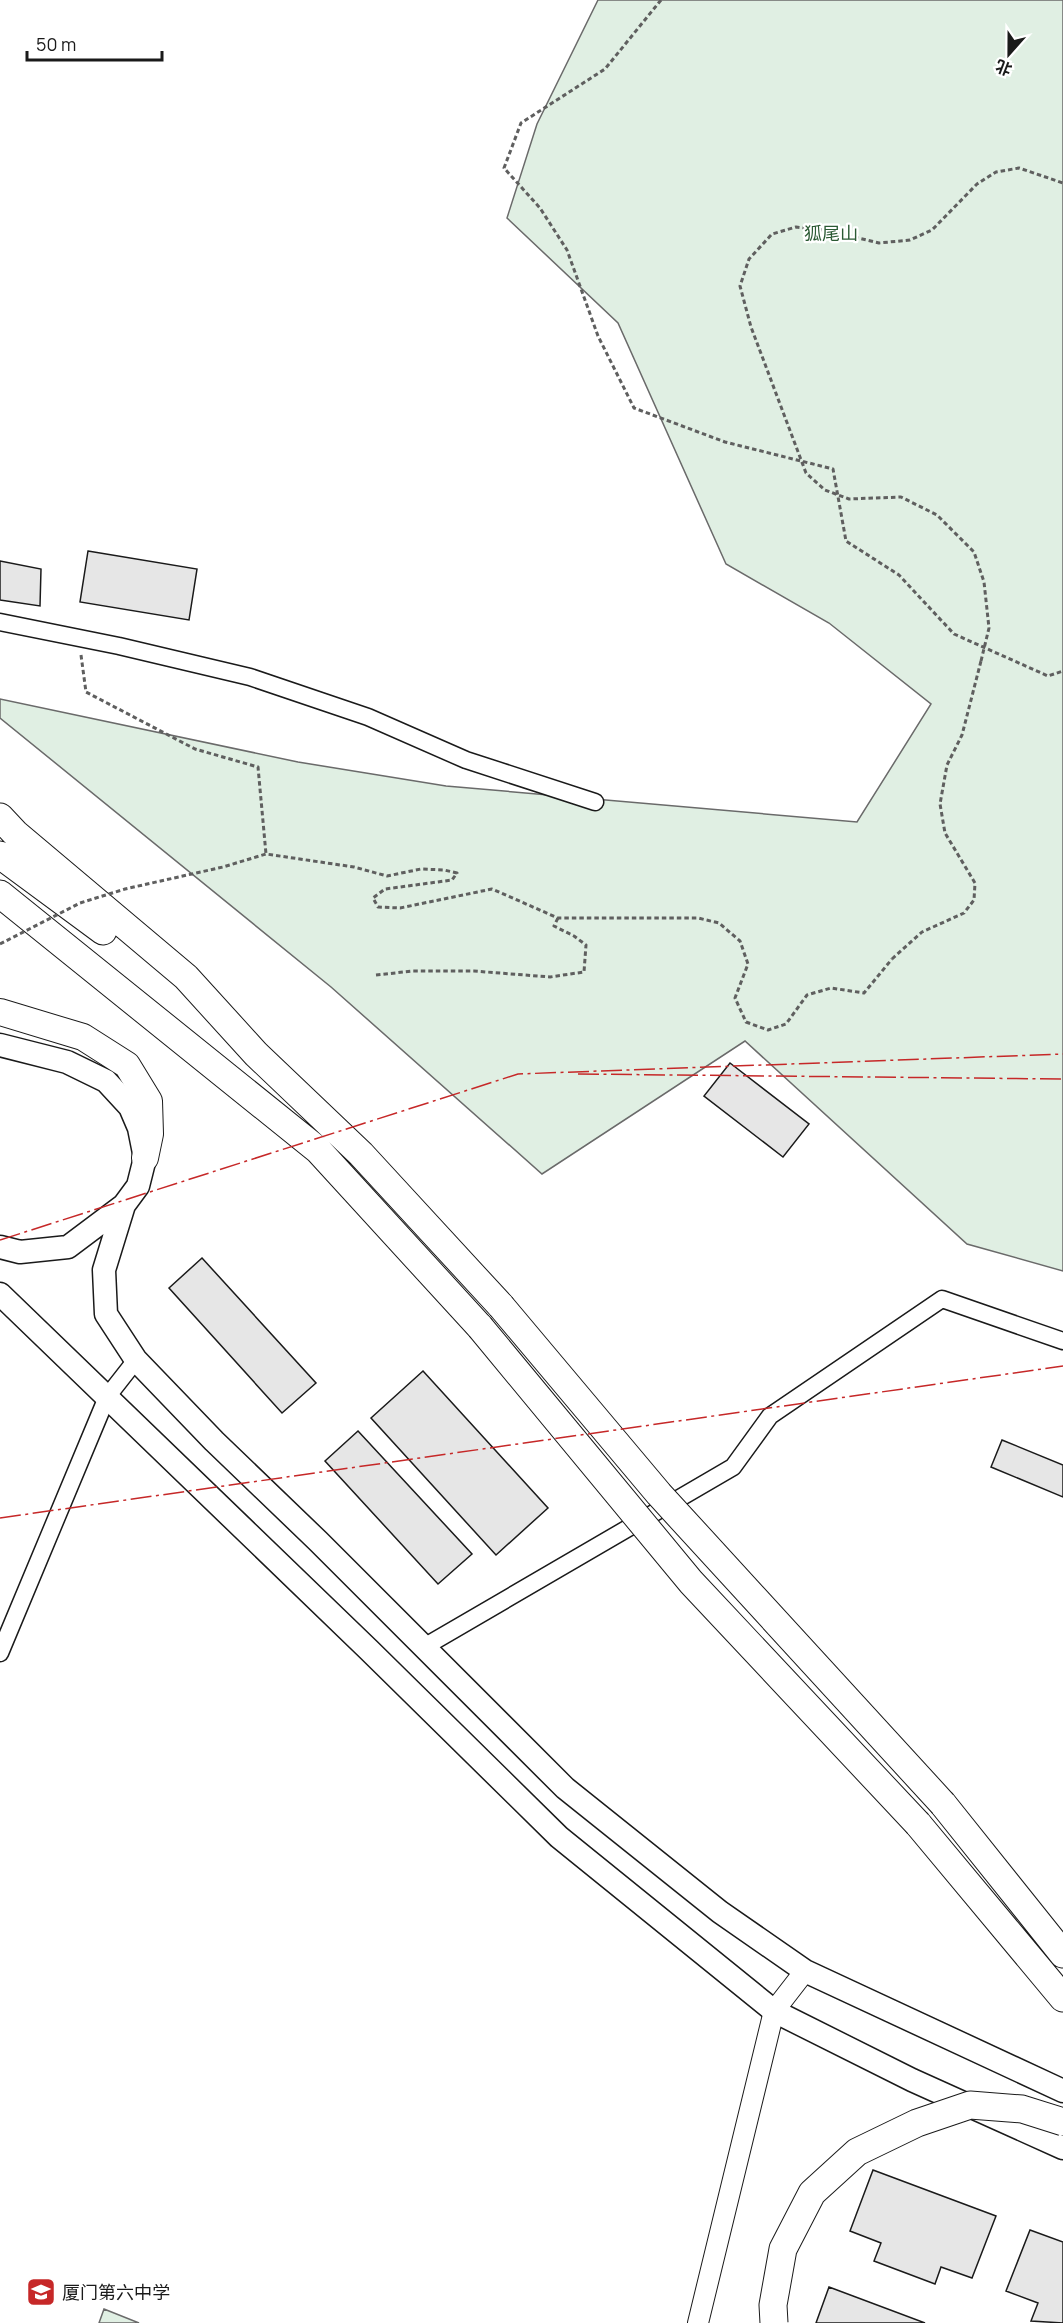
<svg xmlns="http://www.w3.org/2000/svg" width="1063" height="2323" font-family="Manrope,'Noto Sans SC',sans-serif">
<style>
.green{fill:#e0efe3;stroke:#6a6a6a;stroke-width:1.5}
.building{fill:#e6e6e6;stroke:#1a1a1a;stroke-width:1.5}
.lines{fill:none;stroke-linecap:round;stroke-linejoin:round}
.minor-casing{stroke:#1a1a1a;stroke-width:19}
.tertiary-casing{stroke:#1a1a1a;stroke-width:22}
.secondary-casing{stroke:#1a1a1a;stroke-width:25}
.primary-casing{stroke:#1a1a1a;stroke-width:28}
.trunk-casing{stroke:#1a1a1a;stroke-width:29}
.path{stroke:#5f5f5f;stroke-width:3;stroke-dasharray:4.5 3;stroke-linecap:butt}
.minor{stroke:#fff;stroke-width:16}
.tertiary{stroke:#fff;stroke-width:20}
.secondary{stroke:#fff;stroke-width:22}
.primary{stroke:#fff;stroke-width:26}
.trunk{stroke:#fff;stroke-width:27}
.trunk-bridge-casing{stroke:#1a1a1a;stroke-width:29;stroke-linecap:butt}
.path-bridge{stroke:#5f5f5f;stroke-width:3;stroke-dasharray:4.5 3;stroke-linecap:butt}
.trunk-bridge{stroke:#fff;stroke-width:27}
.power{stroke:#c62828;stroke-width:1.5;stroke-dasharray:21 4.5 3 4.5;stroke-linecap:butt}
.labels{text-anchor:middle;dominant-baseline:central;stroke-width:4.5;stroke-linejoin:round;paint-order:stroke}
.park-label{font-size:18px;fill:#2b5a34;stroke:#fff}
.poi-label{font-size:18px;fill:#1a1a1a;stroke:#fff;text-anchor:start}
</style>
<rect width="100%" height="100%" fill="#fff"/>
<path class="green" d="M598,0H1063V1271L967,1244L745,1041L542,1174L331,987L0,718V699L298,762L446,786L857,822L931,704L829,623L726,564L618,323L507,218L537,124Z
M104,2309L139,2323H99Z"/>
<path class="building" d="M88,551L197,569L189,620L80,602Z
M0,561L41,569L40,606L0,600Z
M730,1063L809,1124L783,1157L704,1096Z
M202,1258L316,1383L282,1413L169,1288Z
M423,1371L548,1508L496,1555L371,1418Z
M358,1431L472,1554L438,1584L325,1461Z
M1002,1440L1063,1465V1497L991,1467Z
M873,2170L996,2216L972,2278L941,2267L935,2284L874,2261L881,2243L850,2231Z
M1030,2230L1063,2242V2323L1031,2321L1038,2303L1006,2291Z
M829,2287L925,2323H816Z"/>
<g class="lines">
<g class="minor-casing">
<path id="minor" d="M0,622L119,646L250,677L368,717L466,760L595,802
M424,1647L733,1467L770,1416L942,1299L1063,1341
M0,1653L107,1397L136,1360"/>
</g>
<g class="tertiary-casing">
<path id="tertiary" d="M698,2323L774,2011L805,1971"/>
</g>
<g class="secondary-casing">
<path id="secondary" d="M0,1045L67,1062L106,1081L130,1107L139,1128L145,1158L138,1186L124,1205L104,1270L106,1314L136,1360L214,1441L318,1541L565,1788L720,1912L805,1971L1063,2091
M0,1247L20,1252L68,1247L124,1205
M0,1294L369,1650L559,1837L774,2011L912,2080L1063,2148"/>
</g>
<g class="primary-casing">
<path id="primary" d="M0,1012L83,1037L127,1065L149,1101L150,1134L145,1158"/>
</g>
<g class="trunk-casing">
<path id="trunk" d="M0,817L15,833L186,977L256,1054L361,1154L501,1306
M0,855L103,931
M0,894L318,1150L480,1327
M943,1804L1063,1954
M918,1824L1063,1998"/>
</g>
<path class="path" d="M661,0L605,69L521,123L504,168L540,208L567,250L598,336L634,408L725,442L833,469L846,541L899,575L954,634L1048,676L1063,671
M81,655L86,692L195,749L258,767L266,854
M892,959L922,932L964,913L974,900L975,883L945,833L940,804L947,765L962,735L981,661
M376,975L413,971H474L550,977L584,972L586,945L574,936L554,926L558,918"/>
<use href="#minor" class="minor"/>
<use href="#tertiary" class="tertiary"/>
<use href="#secondary" class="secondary"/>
<use href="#primary" class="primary"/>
<use href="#trunk" class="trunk"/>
<g class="trunk-bridge-casing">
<path id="trunk-bridge" d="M501,1306L659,1494L943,1804
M480,1327L691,1582L918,1824
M774,2323L773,2305L783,2249L812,2193L857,2152L917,2123L970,2105L1022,2109L1063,2122"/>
</g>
<path class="path-bridge" d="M981,661L989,628L984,582L974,552L937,515L901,497L849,499L825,490L806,473L751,327L740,286L749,259L772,234L796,227L830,231L879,243L910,240L932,230L977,184L996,172L1019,168L1063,183
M0,944L80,903L125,889L223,867L266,854L354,867L387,876L421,869L444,870L457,873L452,880L385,889L373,898L378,907L400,908L492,889L558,918H698L719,923L740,941L748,964L735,998L746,1022L768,1030L786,1024L807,995L831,988L864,993L892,959"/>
<use href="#trunk-bridge" class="trunk-bridge"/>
<path class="power" d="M578,1074L1063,1079
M0,1240L518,1074L1063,1054
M0,1518L1063,1366"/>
</g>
<defs>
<g id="school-square" transform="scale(1.5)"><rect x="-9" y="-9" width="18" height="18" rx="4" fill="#c62828" stroke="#fff"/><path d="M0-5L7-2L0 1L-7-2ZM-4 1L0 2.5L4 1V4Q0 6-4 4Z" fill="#fff"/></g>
</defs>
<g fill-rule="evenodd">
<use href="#school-square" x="41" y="2292"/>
</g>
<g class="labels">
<g class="park-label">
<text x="831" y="233">狐尾山</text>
</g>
<g class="poi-label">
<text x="62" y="2292">厦门第六中学</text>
</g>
</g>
<g transform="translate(1009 54) rotate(201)" stroke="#ffffff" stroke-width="4.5" paint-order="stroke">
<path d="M0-4.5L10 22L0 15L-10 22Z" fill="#1a1a1a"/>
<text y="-9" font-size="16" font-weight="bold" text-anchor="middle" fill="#1a1a1a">北</text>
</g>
<path d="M27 51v9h135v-9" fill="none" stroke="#1a1a1a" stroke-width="3"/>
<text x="36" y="51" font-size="18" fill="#1a1a1a" stroke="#ffffff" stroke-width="4.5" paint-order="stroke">50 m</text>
</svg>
